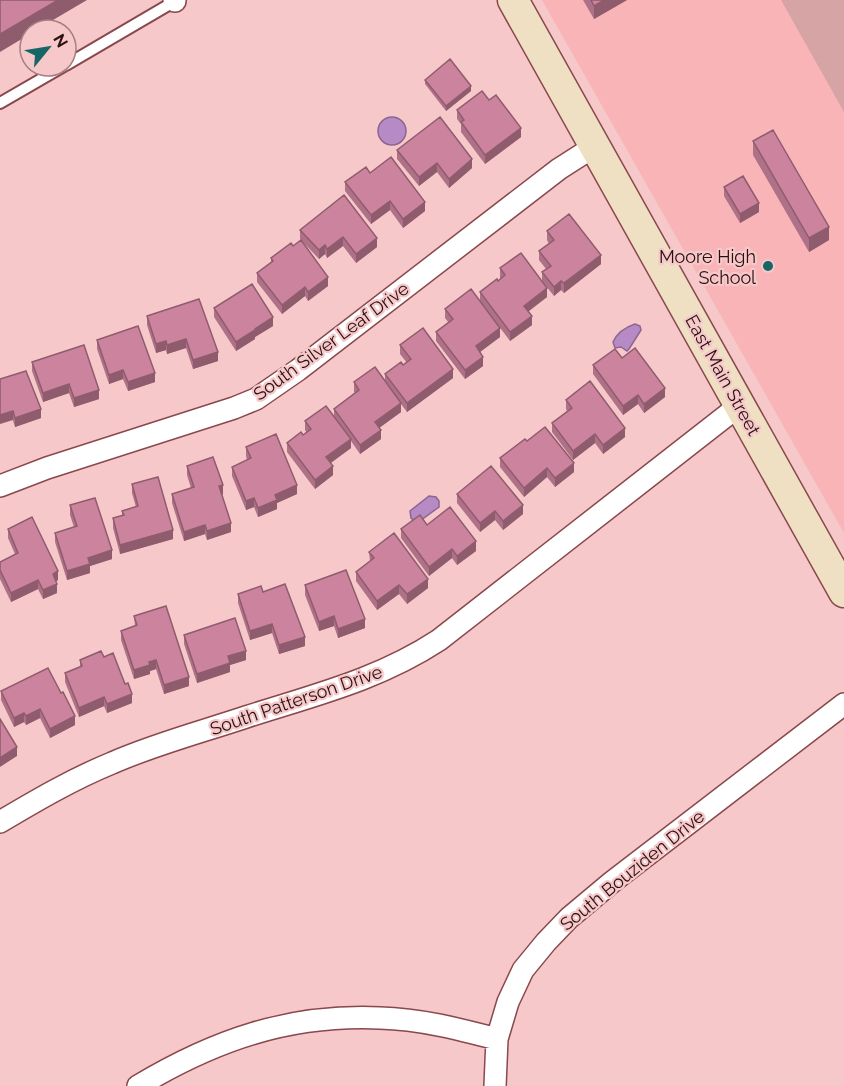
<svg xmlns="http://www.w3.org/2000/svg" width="844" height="1086" font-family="Raleway,sans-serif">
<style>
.built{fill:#f8b4b6}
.green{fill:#d7a4a5}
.water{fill:#b68bc5;stroke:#8c668f;stroke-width:1.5}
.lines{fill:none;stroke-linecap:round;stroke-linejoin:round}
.lane-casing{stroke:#89484c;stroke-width:14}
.street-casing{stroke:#89484c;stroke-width:24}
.secondary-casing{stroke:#89484c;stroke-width:33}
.lane{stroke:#fff;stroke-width:10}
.street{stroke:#fff;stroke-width:21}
.secondary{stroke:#efe0c4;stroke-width:30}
.wall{fill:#af7187}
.shaded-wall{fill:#8f5c6e}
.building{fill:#cc839d;stroke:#8f5c6e;stroke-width:1.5}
.poi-dot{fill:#176667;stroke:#f6c8c9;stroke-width:2}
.labels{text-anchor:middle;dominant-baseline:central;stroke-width:4.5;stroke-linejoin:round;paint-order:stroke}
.poi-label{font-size:18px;fill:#2b1012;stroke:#f6c8c9;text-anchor:end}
.street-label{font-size:18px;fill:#2b1012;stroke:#f6c8c9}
</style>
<rect width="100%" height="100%" fill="#f6c8c9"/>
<path class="built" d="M542,0H844V533Z"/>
<path class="green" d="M781,0H844V112Z"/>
<path class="water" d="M378 131a14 14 0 1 1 28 0a14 14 0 1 1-28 0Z
M635,324L640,326L641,330L629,349L627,351L621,347L615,348L613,342C617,333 626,327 635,324Z
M429,496L436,497L439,501V507L417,523L411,518L410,511Z"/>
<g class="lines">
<g class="lane-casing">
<path id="lane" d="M66,65L177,0
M0,103L64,66"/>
</g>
<g class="street-casing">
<path id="street" d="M174,0L175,1
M0,486L47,468L234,408L256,399L298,370L559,169L595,146
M0,822C37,800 73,779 112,763C155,744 201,732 246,717C314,695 378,680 439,640L740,405
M138,1086C215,1040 289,1014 380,1018C420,1019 459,1029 497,1039
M495,1086L497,1039L508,1002L523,970L546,942L569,918L612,882L844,704"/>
</g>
<g class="secondary-casing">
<path id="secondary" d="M513,0L844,592"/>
</g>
<use href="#lane" class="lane"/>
<use href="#street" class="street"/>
<use href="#secondary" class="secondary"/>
</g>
<path class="wall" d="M583,0H627L594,19Z
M425,80L471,91L446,111L425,84Z
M489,100L521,137L485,164L461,132V124L457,119V110Z
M753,141L829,240L809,252L753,155Z
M397,150L472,168L449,188L437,172L419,186L397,159Z
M370,173L425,211L403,228L390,210L371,224L345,191V182Z
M724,187L759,212L740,223L724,196Z
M344,195L377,247L356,263L343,246L327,258L325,254L319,259L300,239V230Z
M547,231L601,264L564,293L561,290L554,296L542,281V272L546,269L539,260V251L549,244L547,240Z
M271,258L328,286L308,301L305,296L282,314L257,282V273L271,262Z
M500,268L547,297L528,311L532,325L510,341L480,301V292L501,279L500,278Z
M199,299L218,361L193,369L186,348L167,354L166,350L156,353L147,325V316Z
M214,308L273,326L255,337V339L236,351L214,317Z
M445,309L500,337L480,352L483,366L465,379L436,341V332L449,323L445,318Z
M97,340L155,382L128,391L123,379L109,384L97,349Z
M400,345L453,378L407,412L401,404V412L379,428L381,439L360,454L351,441V448L331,463L333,475L315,489L287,452V443L307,433L305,430V421L334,416V409L355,393L354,392V382L385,381V374L407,363L400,354Z
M622,358L665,397L644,413L638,404L623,415L593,374V365Z
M32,362L99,399L74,407L69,393L43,402L32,371Z
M0,379L41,418L15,427Z
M566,400L625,437L603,454L595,443L573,460L552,432V423L567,411L566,409Z
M527,441L574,472L555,487L547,477L524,497L500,467V458Z
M246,447L297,494L277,503V509L258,517L254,507L246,510L232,476V467L247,460L246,456Z
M187,466L223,494L222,495L231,532L207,540L205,534L184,541L172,503V494L191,488L187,475Z
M132,484L173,539L120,554L113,528V518L122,516V511L136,507L132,493Z
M457,494L523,514L503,530L495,520L480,532L457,503Z
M70,505L112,559L90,566V573L67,580L55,542V533L74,527L70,515Z
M427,525L476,551L457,565L452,558L429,576L401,538V529Z
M8,529L58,580L56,581L57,593L43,599L38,589L11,602L0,579V562L15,554L8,538Z
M369,552L428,588L407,604L399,594L377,610L356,581V572L370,561Z
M305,585L365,628L338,638L334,626L319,631L305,595Z
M263,592L305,646L279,654L272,633L250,640L238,603V594Z
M134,616L189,686L164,694L156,669L150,671V674L134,679L121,640V631L135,626Z
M184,635L246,660L230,665V672L197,683L184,644Z
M104,657L132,703L107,713L104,706L79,717L65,682V673L80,667V660Z
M1,691L75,725L50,738L40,718L26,725L24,722L14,727L1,700Z"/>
<path class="shaded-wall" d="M58,0H87L36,30H30V34L0,52V34Z
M604,0H627L594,19V6Z
M471,86V91L446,111V106Z
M521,128V137L485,164V155Z
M472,159V168L449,188V179Z
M437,163V172L419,186V177Z
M390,201V210L371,224V215Z
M425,202V211L403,228V219Z
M759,203V212L740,223V214Z
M829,227V240L809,252V238Z
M343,237V246L327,258V249Z
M377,238V247L356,263V254Z
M325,245V254L319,259V250Z
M601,255V264L564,293V283Z
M328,277V286L308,301V292Z
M561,281V290L554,296V287Z
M305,287V296L282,314V305Z
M547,288V297L524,315V306Z
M532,316V325L510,341V332Z
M273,317V326L255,337V339L236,351V342L255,329Z
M500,328V337L476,355V346Z
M186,339V348L167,354V345Z
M166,341V350L156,353V344Z
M218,352V361L193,369V360Z
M483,357V366L465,379V370Z
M453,369V378L407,412V403Z
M123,370V379L109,384V375Z
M155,373V382L128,391V382Z
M69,384V393L43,402V393Z
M665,388V397L644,413V404Z
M99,390V399L74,407V398Z
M638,395V404L623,415V406Z
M401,403V412L375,431V422Z
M41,409V418L15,427V418Z
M13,411V420L0,424V415Z
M625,428V437L603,454V445Z
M381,430V439L360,454V445Z
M595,434V443L573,460V451Z
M351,439V448L326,466V457Z
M574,463V472L555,487V478Z
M333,466V475L315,489V480Z
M547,468V477L524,497V488Z
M223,485V494L219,496V486Z
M297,485V494L277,503V509L258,517V508L275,495Z
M254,498V507L246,510V501Z
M523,505V514L503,530V521Z
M495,511V520L480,532V523Z
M231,523V532L207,540V531Z
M205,525V534L184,541V532Z
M173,530V539L120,554V545Z
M476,541V551L457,565V556Z
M452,549V558L429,576V567Z
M112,550V559L90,566V573L67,580V571L88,558Z
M58,571V580L53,583V574Z
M428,579V588L407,604V594Z
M38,580V589L11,602V593Z
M57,584V593L43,599V590Z
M399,585V594L377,610V601Z
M334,616V626L319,631V622Z
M365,619V628L338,638V629Z
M272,624V633L250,640V631Z
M305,637V646L279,654V645Z
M246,651V660L230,665V672L197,683V674L228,656Z
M156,660V669L150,671V674L134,679V670L149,662Z
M189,677V686L164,694V685Z
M132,694V703L107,713V704Z
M104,697V706L79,717V708Z
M40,709V718L26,725V716Z
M24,713V722L14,727V718Z
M75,716V725L50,738V729Z
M17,747V756L0,767V758Z"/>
<path class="building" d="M0,0H58L0,34Z
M591,0H604L594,6Z
M450,59L471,86L446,106L425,80Z
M482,91L489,100L496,95L521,128L485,155L461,122L464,120L457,110Z
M440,117L472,159L449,179L437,163L419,177L397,150Z
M773,130L829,227L809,238L753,141Z
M391,157L425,202L403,219L390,201L371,215L345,182L366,167L370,173Z
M743,176L759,203L740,214L724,187Z
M344,195L377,238L356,254L343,237L327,249L325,245L319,250L300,230Z
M569,214L601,255L564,283L561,281L554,287L542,272L551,266L539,251L554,240L547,231Z
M301,240L328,277L308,292L305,287L282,305L257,273L273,261L271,258L291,243L293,246Z
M521,253L547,288L524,306L532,316L510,332L480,292L497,279L498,281L505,275L500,268Z
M252,284L273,317L255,329V330L236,342L214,308Z
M471,289L500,328L476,346L483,357L465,370L436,332L453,319L445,309Z
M199,299L218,352L193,360L186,339L167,345L166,341L156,344L147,316Z
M138,326L155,373L128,382L123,370L109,375L97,340Z
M423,328L453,369L407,403L385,374L401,362L403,365L411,359L400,345Z
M84,345L99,390L74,398L69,384L43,393L32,362Z
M635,348L665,388L644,404L638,395L623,406L593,365L615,349L622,358Z
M375,367L401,403L375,422L381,430L360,445L334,409L359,390L354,382Z
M26,371L41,409L15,418L13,411L0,415V379Z
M590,381L625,428L603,445L595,434L573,451L552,423L572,408L566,400Z
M326,406L351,439L326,457L333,466L315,480L287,443L301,432L303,435L311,429L305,421Z
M545,427L574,463L555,478L547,468L524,488L500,458L525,439L527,441Z
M276,434L297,485L275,495L277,500L258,508L254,498L246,501L232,467L251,458L246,447Z
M213,457L223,485L219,486L231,523L207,531L205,525L184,532L172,494L194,487L187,466Z
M491,466L523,505L503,521L495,511L480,523L457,494Z
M158,477L173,530L120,545L113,518L124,515L122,511L138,506L132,484Z
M95,498L112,550L88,558L90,564L67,571L55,533L77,526L70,505Z
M450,507L476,541L457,556L452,549L429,567L401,529L420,515L427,525Z
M32,517L58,571L53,574L57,584L43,590L38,580L11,593L0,570V562L18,553L8,529Z
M394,533L428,579L407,594L399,585L377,601L356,572L374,558L369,552Z
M346,570L365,619L338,629L334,616L319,622L305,585Z
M285,584L305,637L279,645L272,624L250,631L238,594L261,586L263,592Z
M166,606L189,677L164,685L156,660L149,662L150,665L134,670L121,631L137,625L134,616Z
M235,618L246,651L228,656L230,663L197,674L184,635Z
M101,651L104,657L113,653L125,684L128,683L132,694L107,704L104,697L79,708L65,673L82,666L80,660Z
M48,668L61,693L63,692L75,716L50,729L40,709L26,716L24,713L14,718L1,691Z
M0,719L17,747L0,758Z"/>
<circle class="poi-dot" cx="768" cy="266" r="6"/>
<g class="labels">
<g class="poi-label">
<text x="756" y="256">Moore High<tspan x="756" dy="21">School</tspan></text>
</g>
<g class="street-label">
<text transform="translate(331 341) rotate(-36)">South Silver Leaf Drive</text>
<text transform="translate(723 375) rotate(61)">East Main Street</text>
<text transform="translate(296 700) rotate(-19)">South Patterson Drive</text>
<text transform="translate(632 870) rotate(-39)">South Bouziden Drive</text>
</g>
</g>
<g transform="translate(48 48) rotate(60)"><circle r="28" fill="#f6c8c9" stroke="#a57e80" stroke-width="1.5"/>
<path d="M0-4.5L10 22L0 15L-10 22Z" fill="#176667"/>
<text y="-9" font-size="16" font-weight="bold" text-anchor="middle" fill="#2b1012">N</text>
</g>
</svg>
